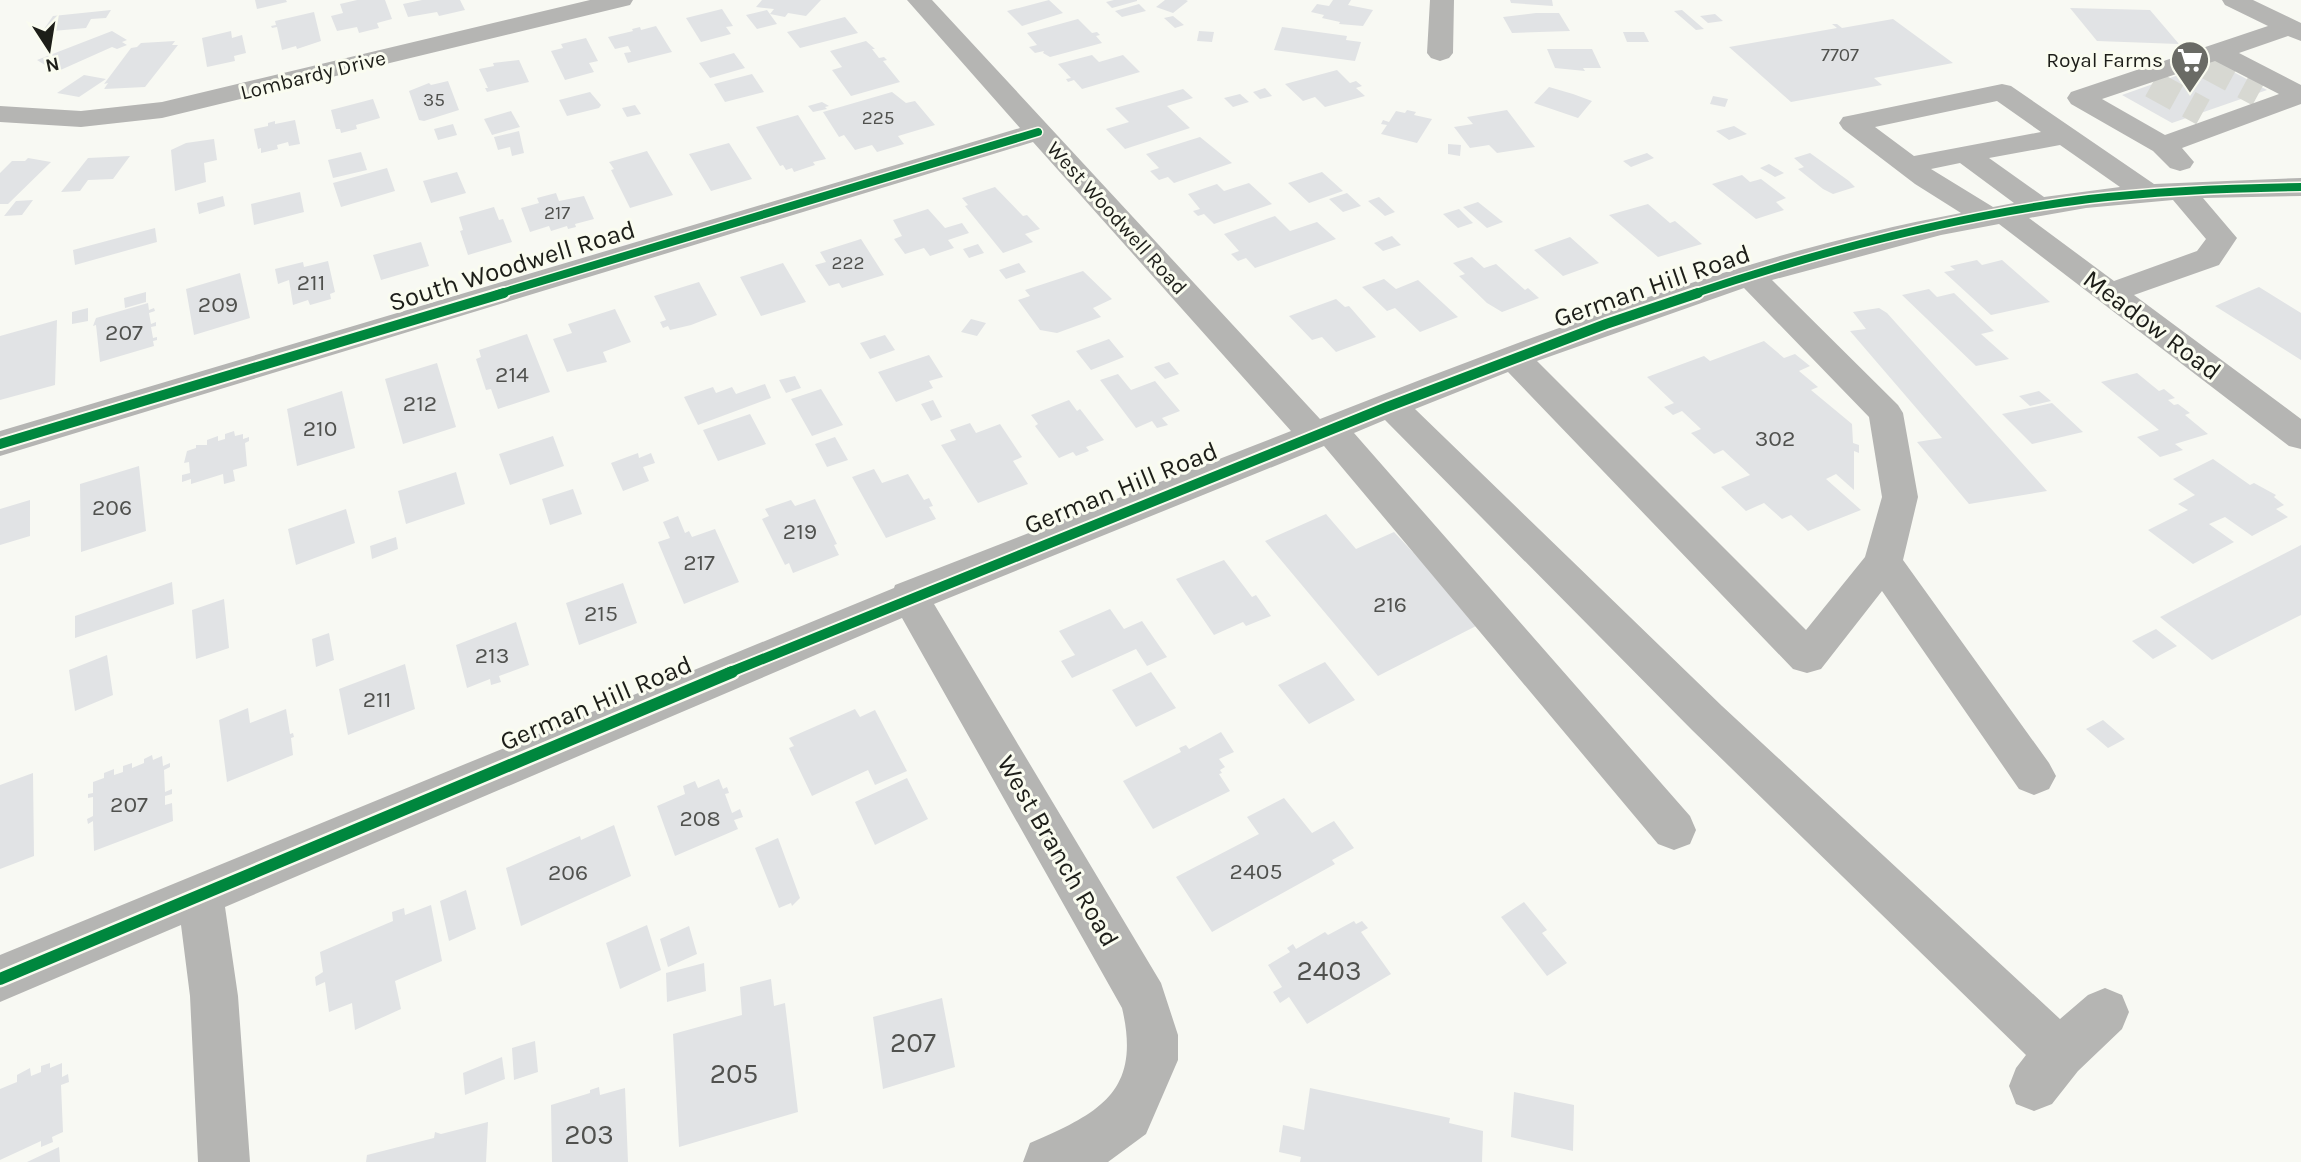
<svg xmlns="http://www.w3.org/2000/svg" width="2301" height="1162" font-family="Karla,sans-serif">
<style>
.building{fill:#e1e3e5}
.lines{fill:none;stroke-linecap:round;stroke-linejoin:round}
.minor-tunnel{stroke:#d7d8d2;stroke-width:28;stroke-dasharray:28 14;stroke-linecap:butt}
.minor{fill:#b5b5b3;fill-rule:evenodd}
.cycleway-far2-casing{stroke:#fafcf0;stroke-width:11}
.cycleway-far1-casing{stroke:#fafcf0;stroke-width:14}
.cycleway-casing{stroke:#fafcf0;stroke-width:17}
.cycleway-far2{stroke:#00873e;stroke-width:8}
.cycleway-far1{stroke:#00873e;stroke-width:10}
.cycleway{stroke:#00873e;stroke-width:12}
.labels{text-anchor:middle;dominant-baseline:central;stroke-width:6;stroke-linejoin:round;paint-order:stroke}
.far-number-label{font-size:19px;fill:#50514e}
.far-poi-label{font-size:21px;fill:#1d1e19;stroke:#fafcf0;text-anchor:end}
.far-street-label{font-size:21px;fill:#1d1e19;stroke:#fafcf0}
.number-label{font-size:23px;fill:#50514e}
.street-label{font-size:26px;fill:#1d1e19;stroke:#fafcf0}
.near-number-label{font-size:28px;fill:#50514e}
</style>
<rect width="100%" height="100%" fill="#f8f9f3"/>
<path class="building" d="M255,0H286L287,2L257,9Z
M357,0H385L392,19L377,23L379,28L359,33L357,27L337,31L331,16L343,13L340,4Z
M422,0H460L465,10L439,16L437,12L408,17L403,4Z
M762,0H821L806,16L788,13L785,17L770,14L774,9L756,7Z
M1049,0L1063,13L1022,26L1007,11Z
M1114,0H1137V1L1112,8L1106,2Z
M1165,0H1186L1188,1L1173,13L1156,7Z
M1333,0H1351L1348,5L1373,10L1363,26L1339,24L1340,22L1322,18L1324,15L1311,12L1317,4L1329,6Z
M1510,0H1552L1553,6L1511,3Z
M1139,4L1146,11L1122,17L1115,11Z
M2070,8L2150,10L2179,44L2097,41Z
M722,9L733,26L726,27L731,34L701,42L686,18Z
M111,10L106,18L91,19L86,28L42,32L53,16Z
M767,10L777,24L757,29L746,15Z
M1682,10L1704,29L1696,30L1674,11Z
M314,12L321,41L297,49L296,46L282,50L277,27L272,28L271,26L276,25L275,21Z
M1536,13H1559L1570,31L1512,33L1503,17Z
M1715,14L1723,21L1708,23L1700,16Z
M1173,16L1184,25L1175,28L1164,18Z
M845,17L858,33L800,48L787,32Z
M1078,19L1092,33L1097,32L1100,35L1096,36L1102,43L1050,57L1043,53L1044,51L1035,53L1029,47L1037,45L1027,33Z
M1893,19L1953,63L1874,78L1882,85L1791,102L1729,47L1837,28L1832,24H1837L1842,28Z
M656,26L672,52L628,63L624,53L631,52L628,46L615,49L608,37L633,31L632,29L640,27L641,30Z
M1282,27L1347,36L1346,40L1361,42L1355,61L1274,50Z
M112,31L127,40L122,42L127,45L117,49L112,47L56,72L37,60Z
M231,31L232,38L242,35L246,53L234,56L235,61L207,67L202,38Z
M1199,31L1214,32L1212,42L1197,41Z
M1623,32H1644L1649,42H1627Z
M586,38L598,61L589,63L594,72L565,80L551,51L563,48L561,44Z
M175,41L172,45H178L145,87L104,89L108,83L104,84L131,48L137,47L141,43Z
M866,41L875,49H872L879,58L884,57L887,60L883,61L900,82L851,96L832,70L842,67L830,51Z
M1547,49H1592L1601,68H1583L1585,71L1555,68Z
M734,53L745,68L710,78L699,63Z
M1092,55L1099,62L1123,55L1140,72L1082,89L1074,80L1068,82L1066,79L1071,78L1058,64Z
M519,60L529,82L487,92L485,88H488L479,69L494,66L493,63Z
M2215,62L2267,90L2172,123L2122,95Z
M1337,70L1350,83L1356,81L1362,86L1356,88L1365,96L1325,107L1315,97L1303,101L1285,84Z
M752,74L764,92L725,102L714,84Z
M84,75L106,79L79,97L57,93Z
M448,81L459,110L424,121L419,120L409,91L429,83L431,85Z
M1549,87L1573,94L1592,101L1578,118L1534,103Z
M1265,88L1272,96L1260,99L1253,92Z
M1183,89L1193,98L1167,106L1190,128L1125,149L1106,129L1129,122L1115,108Z
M590,92L601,105L599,108L567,116L559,100Z
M892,92L906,103L915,101L935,125L898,136L904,144L877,152L872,145L855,150L844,135L839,137L823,112Z
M1240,94L1249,102L1233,107L1224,98Z
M1713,96L1728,99L1725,107L1710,104Z
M373,99L380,118L356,125L357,129L341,133L340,129H336L331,110Z
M822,102L829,106L825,107L827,109L813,112L808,106Z
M635,105L641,114L627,117L622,108Z
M1407,110L1416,112L1414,115L1432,119L1417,143L1381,134L1387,125L1381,124L1383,120L1389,122L1396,111L1405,113Z
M1507,110L1535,147L1497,153L1489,145L1470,148L1454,127L1473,124L1467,117Z
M511,111L520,127L492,135L484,119Z
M798,115L826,159L813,162L815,165L794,172L792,168L786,170L783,165L780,166L756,127Z
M295,120L300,144L289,146L288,142L277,145L278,149L261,153V148L258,149L254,129L268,126V123L275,121V124Z
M453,124L457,135L438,140L434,129Z
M1734,126L1747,134L1729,140L1716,131Z
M519,131L524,153L512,156L510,147L498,150L494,137Z
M1200,137L1232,163L1174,183L1168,177L1159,180L1150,171L1159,168L1146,154Z
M214,139L217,160L204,163L206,182L175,191L171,150L186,143Z
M729,143L752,179L711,191L689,154Z
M1448,144L1461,145L1460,156L1448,154Z
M647,151L673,195L630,208L611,170L614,169L609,162Z
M361,152L367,170L333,178L328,160Z
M1647,153L1654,158L1631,167L1623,161Z
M1810,153L1849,181L1855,187L1833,194L1823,189L1798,169L1804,167L1794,158Z
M130,156L113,179L88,180L80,191L61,192L88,158Z
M28,158L51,162L8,204H0V173L12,161H25Z
M1769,164L1784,173L1775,177L1760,168Z
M387,168L395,191L341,207L333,183Z
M457,172L466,193L431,203L423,181Z
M1322,172L1343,191L1309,203L1288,183Z
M1742,175L1750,182L1761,179L1786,198L1776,202L1784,210L1756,219L1712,184Z
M1249,183L1272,204L1214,224L1204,214L1198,216L1193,211L1200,209L1188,194L1217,184L1224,191Z
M995,187L1023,216L1027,215L1040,229L1025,234L1033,242L1003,253L965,206L968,205L962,198Z
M300,192L304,212L254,225L251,204Z
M556,193L559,201L584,196L594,219L575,224L576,227L568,229L567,226L551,231L549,226L530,232L521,208L539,203L537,198Z
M1347,193L1361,206L1343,212L1329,199Z
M223,196L225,206L199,214L197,203Z
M1379,197L1395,212L1385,216L1368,201Z
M33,200L22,215L4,216L16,201Z
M1478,202L1503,222L1487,228L1463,207Z
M1648,204L1670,223L1675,221L1702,244L1658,257L1609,215Z
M494,207L499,220L503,219L512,242L468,255L460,231L463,230L459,217Z
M928,209L945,228L962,223L969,233L948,240L954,248L930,256L924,248L905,254L894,239L902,236L893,220Z
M1459,209L1473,223L1458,228L1443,214Z
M1275,216L1290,231L1317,222L1336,239L1255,268L1246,258L1238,261L1231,254L1239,251L1224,234Z
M155,228L157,242L75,265L73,250Z
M1392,236L1401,245L1383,251L1374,243Z
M1570,237L1599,263L1563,276L1534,250Z
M861,239L884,275L842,288L839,283L829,286L815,265L826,262L820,252Z
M421,242L429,266L381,280L373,255Z
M978,244L984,253L969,258L963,249Z
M1472,257L1484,268L1496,264L1525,290L1528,288L1539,298L1502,312L1487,303L1459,276L1465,274L1453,263Z
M1977,260L1982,265L2002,260L2050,302L1991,315L1944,272L1955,270L1950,266Z
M328,261L335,292L330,294L331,299L310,305L308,300L293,305L289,280L278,284L275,269L303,262L304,267Z
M783,263L806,302L761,316L740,277Z
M1019,263L1026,272L1006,279L999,270Z
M1083,271L1112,299L1093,308L1101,317L1057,333L1040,330L1018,300L1030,296L1025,290Z
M240,273L250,318L194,335L186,289Z
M1384,279L1396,289L1418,280L1458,317L1420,332L1395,308L1387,311L1362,287Z
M699,282L717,315L691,325L670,330L668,326L663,328L660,322L666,320L654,296Z
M2259,287L2301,313V360L2215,306Z
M1929,289L1937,297L1954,293L1994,331L1981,334L2009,359L1976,366L1902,295Z
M146,292V302L125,308L124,298Z
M1336,299L1345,307L1349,306L1376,337L1336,352L1322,337L1312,340L1289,316Z
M148,303L149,310L154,308L155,311L149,313L151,324L156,322V326L151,327L153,338L157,337V340L153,341L154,346L100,362L96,325L93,326L96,318Z
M88,308V321L72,324V312Z
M1879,308L1887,313L2047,491L1969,504L1917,442L1942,438L1850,331L1866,329L1853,312Z
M615,309L631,342L603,352L607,362L567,372L553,339L572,333L568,324Z
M971,319L986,323L977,336L961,332Z
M57,320L55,385L0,400V336Z
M527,334L550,392L498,409L491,389L486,390L476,359L481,357L479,350Z
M885,335L895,350L870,359L860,343Z
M1109,339L1124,357L1091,370L1076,351Z
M1764,341L1784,358L1795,354L1810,366L1799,371L1818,387L1811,390L1852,424L1853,443L1859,445V453L1854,451V490L1836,474L1826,479L1861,510L1808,531L1791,515L1782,519L1764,503L1746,511L1721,487L1750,475L1723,450L1714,454L1691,433L1701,429L1682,411L1673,415L1664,407L1674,403L1647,377L1704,356L1710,361Z
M929,355L943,377L929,381L933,388L896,402L878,372Z
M1169,362L1179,374L1165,379L1154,367Z
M437,363L456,427L403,444L385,379Z
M2137,373L2159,391L2164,389L2175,398L2168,400L2174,405L2178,404L2190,413L2185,415L2208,434L2175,444L2183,450L2160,457L2137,437L2159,430L2101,382Z
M1118,374L1131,390L1155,381L1180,411L1162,418L1168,425L1157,428L1152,421L1136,428L1100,380Z
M795,376L801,388L786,393L779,380Z
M765,384L771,398L698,425L684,397L713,387L716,393L732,387L736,394Z
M821,389L843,425L812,436L791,399Z
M342,391L355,448L297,466L287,409Z
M2039,391L2051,401L2030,406L2019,396Z
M933,400L942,417L931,421L921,404Z
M1069,400L1077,411L1080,409L1104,440L1086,447L1089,451L1076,456L1073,452L1059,458L1035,426L1038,424L1031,415Z
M2052,403L2083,432L2032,444L2002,414Z
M750,414L766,444L718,461L703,430Z
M970,423L976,433L1000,424L1022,457L1013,461L1028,484L978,503L941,445L956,440L950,430Z
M234,431L235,436L243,434V439L249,437V441L245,443L247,466L233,470L235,481L224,484L223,474L191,484V479L182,482V475L190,473L189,462L184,463L187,451L196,448V445H207V440L218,436V441L225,439V434Z
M553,436L564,466L510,485L499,454Z
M835,437L848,460L827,467L815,444Z
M638,453L639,458L651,453L655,463L643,467L649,481L623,491L611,463Z
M2213,459L2250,485L2254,483L2276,495L2274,497L2284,505L2276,509L2288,517L2252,536L2225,517L2209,524L2234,542L2193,564L2148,530L2188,510L2178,504L2195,495L2173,479Z
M139,466L146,531L81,552L80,484Z
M874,469L882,483L908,474L924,500L929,498L933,506L929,507L936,519L886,538L852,477Z
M456,472L465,504L406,524L398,491Z
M573,489L582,514L550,525L542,499Z
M815,499L837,544L834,545L839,555L793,573L789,563L785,565L762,519L769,516L765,509L791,500L795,506Z
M30,500V536L0,545V509Z
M346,509L355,543L296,565L288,529Z
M1326,514L1356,549L1394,532L1480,624L1378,676L1265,541Z
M678,516L685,533L689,531L692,537L715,529L739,582L684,604L658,542L670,538L663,522Z
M396,537L398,549L372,559L370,546Z
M2301,545V615L2212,660L2160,617Z
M1224,560L1252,597L1256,595L1271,616L1246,626L1243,622L1214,635L1176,579Z
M172,582L174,604L75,638V616Z
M623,583L637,623L579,645L566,603Z
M224,599L229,648L196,659L192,610Z
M1110,609L1124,629L1142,621L1167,657L1147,666L1136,649L1072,678L1061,661L1075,655L1059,631Z
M516,622L529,665L499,676L501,682L491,685L490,679L467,688L456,645Z
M2156,629L2177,646L2153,659L2132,641Z
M329,633L334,660L316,667L312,639Z
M107,655L113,695L75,711L69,670Z
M1325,662L1355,700L1309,724L1278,685Z
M405,664L415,709L348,735L339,689Z
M1151,672L1176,708L1136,727L1112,690Z
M248,708L250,723L286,709L290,734L293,733L294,737L291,738L293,755L227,782L219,720Z
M855,709L860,717L875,710L907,771L875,785L868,770L812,796L789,748L794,746L789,738Z
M2103,720L2125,739L2108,748L2086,729Z
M1221,732L1234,752L1219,759L1225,767L1220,770L1222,773L1219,774L1230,791L1153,829L1123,781L1181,752L1179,748L1186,745L1189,749Z
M152,755L153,760L162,756L163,766L170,763V767L164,770L165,792L172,789V794L165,796V805L172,803L173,821L94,851L93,821L88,824L87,819L93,816V797L88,798V794L93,793V782L104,778V773L114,769V775L123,772V766L132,763V768L144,763V759Z
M33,773L34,856L0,869V785Z
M907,778L928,819L875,845L855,802Z
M719,779L723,789L727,787L729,793L725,794L732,813L740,809L743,817L734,820L738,829L675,856L657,806L685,794L683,786L695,781L698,788Z
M1284,798L1312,833L1334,821L1354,848L1332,860L1335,864L1212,932L1176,877L1259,834L1247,817Z
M614,825L631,876L521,926L506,868L580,836L581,840Z
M778,838L800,898L792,906L791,903L779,908L755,848Z
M466,890L476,929L449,941L440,901Z
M1524,902L1547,930L1542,933L1567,963L1547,976L1501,917Z
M431,905L442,961L395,981L401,1009L355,1030L352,1003L329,1012L325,982L316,986L315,977L323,972L320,952L393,921L392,912L404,908L405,915Z
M1354,921L1356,924L1362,921L1368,928L1361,932L1391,974L1307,1024L1289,997L1280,1003L1273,992L1282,987L1268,965L1290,952L1287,948L1293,944L1296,949L1325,932L1328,935Z
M647,925L661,970L620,989L606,943Z
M689,926L697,954L668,967L660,939Z
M704,963L706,991L667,1002L666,973Z
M771,979L774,1006L785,1003L798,1112L679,1147L673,1034L742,1015L740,987Z
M942,998L955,1067L883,1089L873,1017Z
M535,1041L538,1072L514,1080L512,1048Z
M502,1057L505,1079L465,1095L463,1073Z
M50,1063V1068L62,1063V1077L68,1074L69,1082L61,1085L63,1132L52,1137L53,1142L41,1147V1141L0,1160V1089L17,1082V1075L30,1068L31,1076L41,1072V1066Z
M599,1087L600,1095L625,1088L628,1162H552L551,1105L590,1093V1090Z
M1310,1088L1450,1118L1449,1123L1483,1131L1482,1162H1300L1301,1157L1279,1152L1283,1125L1304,1130Z
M1514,1092L1574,1105L1573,1151L1511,1137Z
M488,1122L486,1162H366L367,1155L434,1138L435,1132L441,1134Z
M59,1147L60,1162H27Z"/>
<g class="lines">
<path class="minor-tunnel" d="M2207,65L2259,93
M2152,84L2203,112"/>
<path class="minor" d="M590,0H633L630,5L162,118L81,127L0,122V106L81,111L162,102Z
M907,0H932L1320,419C1528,338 1741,254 1961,213L1915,184L1843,129L1839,123L1843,117L1853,115L2002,84L2011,86L2154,184L2301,178V196L2203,198L2237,238L2219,265L2134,295L2301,419V449L2289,446L1999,224L1941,235L1772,280L1898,405L1903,413L1918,497L1903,560L2049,763L2056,776L2049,789L2034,795L2019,789L1882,591L1821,669L1807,673L1793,669L1508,372L1415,409L1722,706L2060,1019L2088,995L2105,988L2122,995L2129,1012L2122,1029L2078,1071L2052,1104L2034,1111L2016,1104L2009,1086L2016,1068L2026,1055L1692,730L1385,420L1354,433L1690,816L1696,830L1690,844L1674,850L1658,844L1324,446L934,604L1161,983L1178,1035V1060L1146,1134L1108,1162H1023L1030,1143C1099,1113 1142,1092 1122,1008L902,618L225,907L238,996L250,1162H198L190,996L181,925L0,1002V955L894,588L895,585L1291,431L1033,142L0,456V431L1020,128ZM1997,101L2041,132L1914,156L1875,127ZM2060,145L2120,187L2044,197L1989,158ZM1960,163L2014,203L1993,207L1931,169ZM2173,200L2206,239L2197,251L2114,281L2029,218L2086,208ZM1744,288L1869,417L1882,497L1865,557L1806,630L1537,361Z
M1430,0H1454L1453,53L1449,58L1440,61L1431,58L1427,53Z
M2222,0H2253L2301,23V41L2288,36L2239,53L2301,85V104L2182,148L2194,162L2190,168L2180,171L2170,168L2153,151L2071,104L2067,98L2071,92L2268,26L2225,5ZM2215,61L2279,94L2165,135L2102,99Z"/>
<g class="cycleway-far2-casing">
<path id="cycleway-far2" d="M498,294L1038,132
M1693,294C1821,251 1955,216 2089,199C2160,191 2230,188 2301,187"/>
</g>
<g class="cycleway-far1-casing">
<path id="cycleway-far1" d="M0,444L504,293
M728,673L1387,407L1606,324L1698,293"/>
</g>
<g class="cycleway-casing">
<path id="cycleway" d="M0,979L732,672"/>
</g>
<use href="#cycleway-far2" class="cycleway-far2"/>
<use href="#cycleway-far1" class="cycleway-far1"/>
<use href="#cycleway" class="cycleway"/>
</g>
<defs>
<g id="supermarket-pin" transform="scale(2.0125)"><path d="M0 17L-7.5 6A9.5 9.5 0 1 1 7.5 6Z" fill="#6a6b65" stroke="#fafcf0"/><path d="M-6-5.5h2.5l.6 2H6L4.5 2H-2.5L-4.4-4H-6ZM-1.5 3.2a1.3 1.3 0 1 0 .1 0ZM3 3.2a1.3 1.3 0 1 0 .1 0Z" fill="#fff"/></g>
</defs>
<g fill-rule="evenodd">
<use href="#supermarket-pin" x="2190" y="60"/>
</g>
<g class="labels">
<g class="far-number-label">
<text x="1840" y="55">7707</text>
<text x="434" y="100">35</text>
<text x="878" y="118">225</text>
<text x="557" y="213">217</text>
<text x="848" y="263">222</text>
</g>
<g class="far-poi-label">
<text x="2163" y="60">Royal Farms</text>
</g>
<g class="far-street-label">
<text transform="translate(313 75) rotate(-14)">Lombardy Drive</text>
<text transform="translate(1117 218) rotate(48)">West Woodwell Road</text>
</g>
<g class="number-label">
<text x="311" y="282">211</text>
<text x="218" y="304">209</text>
<text x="124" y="332">207</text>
<text x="512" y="374">214</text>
<text x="420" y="403">212</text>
<text x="320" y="428">210</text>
<text x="1775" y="438">302</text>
<text x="112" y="507">206</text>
<text x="800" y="531">219</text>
<text x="699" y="562">217</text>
<text x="1390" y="604">216</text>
<text x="601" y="613">215</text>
<text x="492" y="655">213</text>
<text x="377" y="699">211</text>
<text x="129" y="804">207</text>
<text x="700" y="818">208</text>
<text x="1256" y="871">2405</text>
<text x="568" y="872">206</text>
</g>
<g class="street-label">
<text transform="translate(512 266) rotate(-17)">South Woodwell Road</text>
<text transform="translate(1652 286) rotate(-19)">German Hill Road</text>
<text transform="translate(2152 325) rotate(37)">Meadow Road</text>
<text transform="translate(1121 488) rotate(-22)">German Hill Road</text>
<text transform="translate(596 703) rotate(-23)">German Hill Road</text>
<text transform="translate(1058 851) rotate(60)">West Branch Road</text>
</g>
<g class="near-number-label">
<text x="1329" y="970">2403</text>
<text x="913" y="1042">207</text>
<text x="734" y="1073">205</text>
<text x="589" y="1134">203</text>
</g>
</g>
<g transform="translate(49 49) rotate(168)" stroke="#fafcf0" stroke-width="5" paint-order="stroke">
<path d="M0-5L12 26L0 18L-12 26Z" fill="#1d1e19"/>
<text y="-10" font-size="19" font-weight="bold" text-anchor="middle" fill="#1d1e19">N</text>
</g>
</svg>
